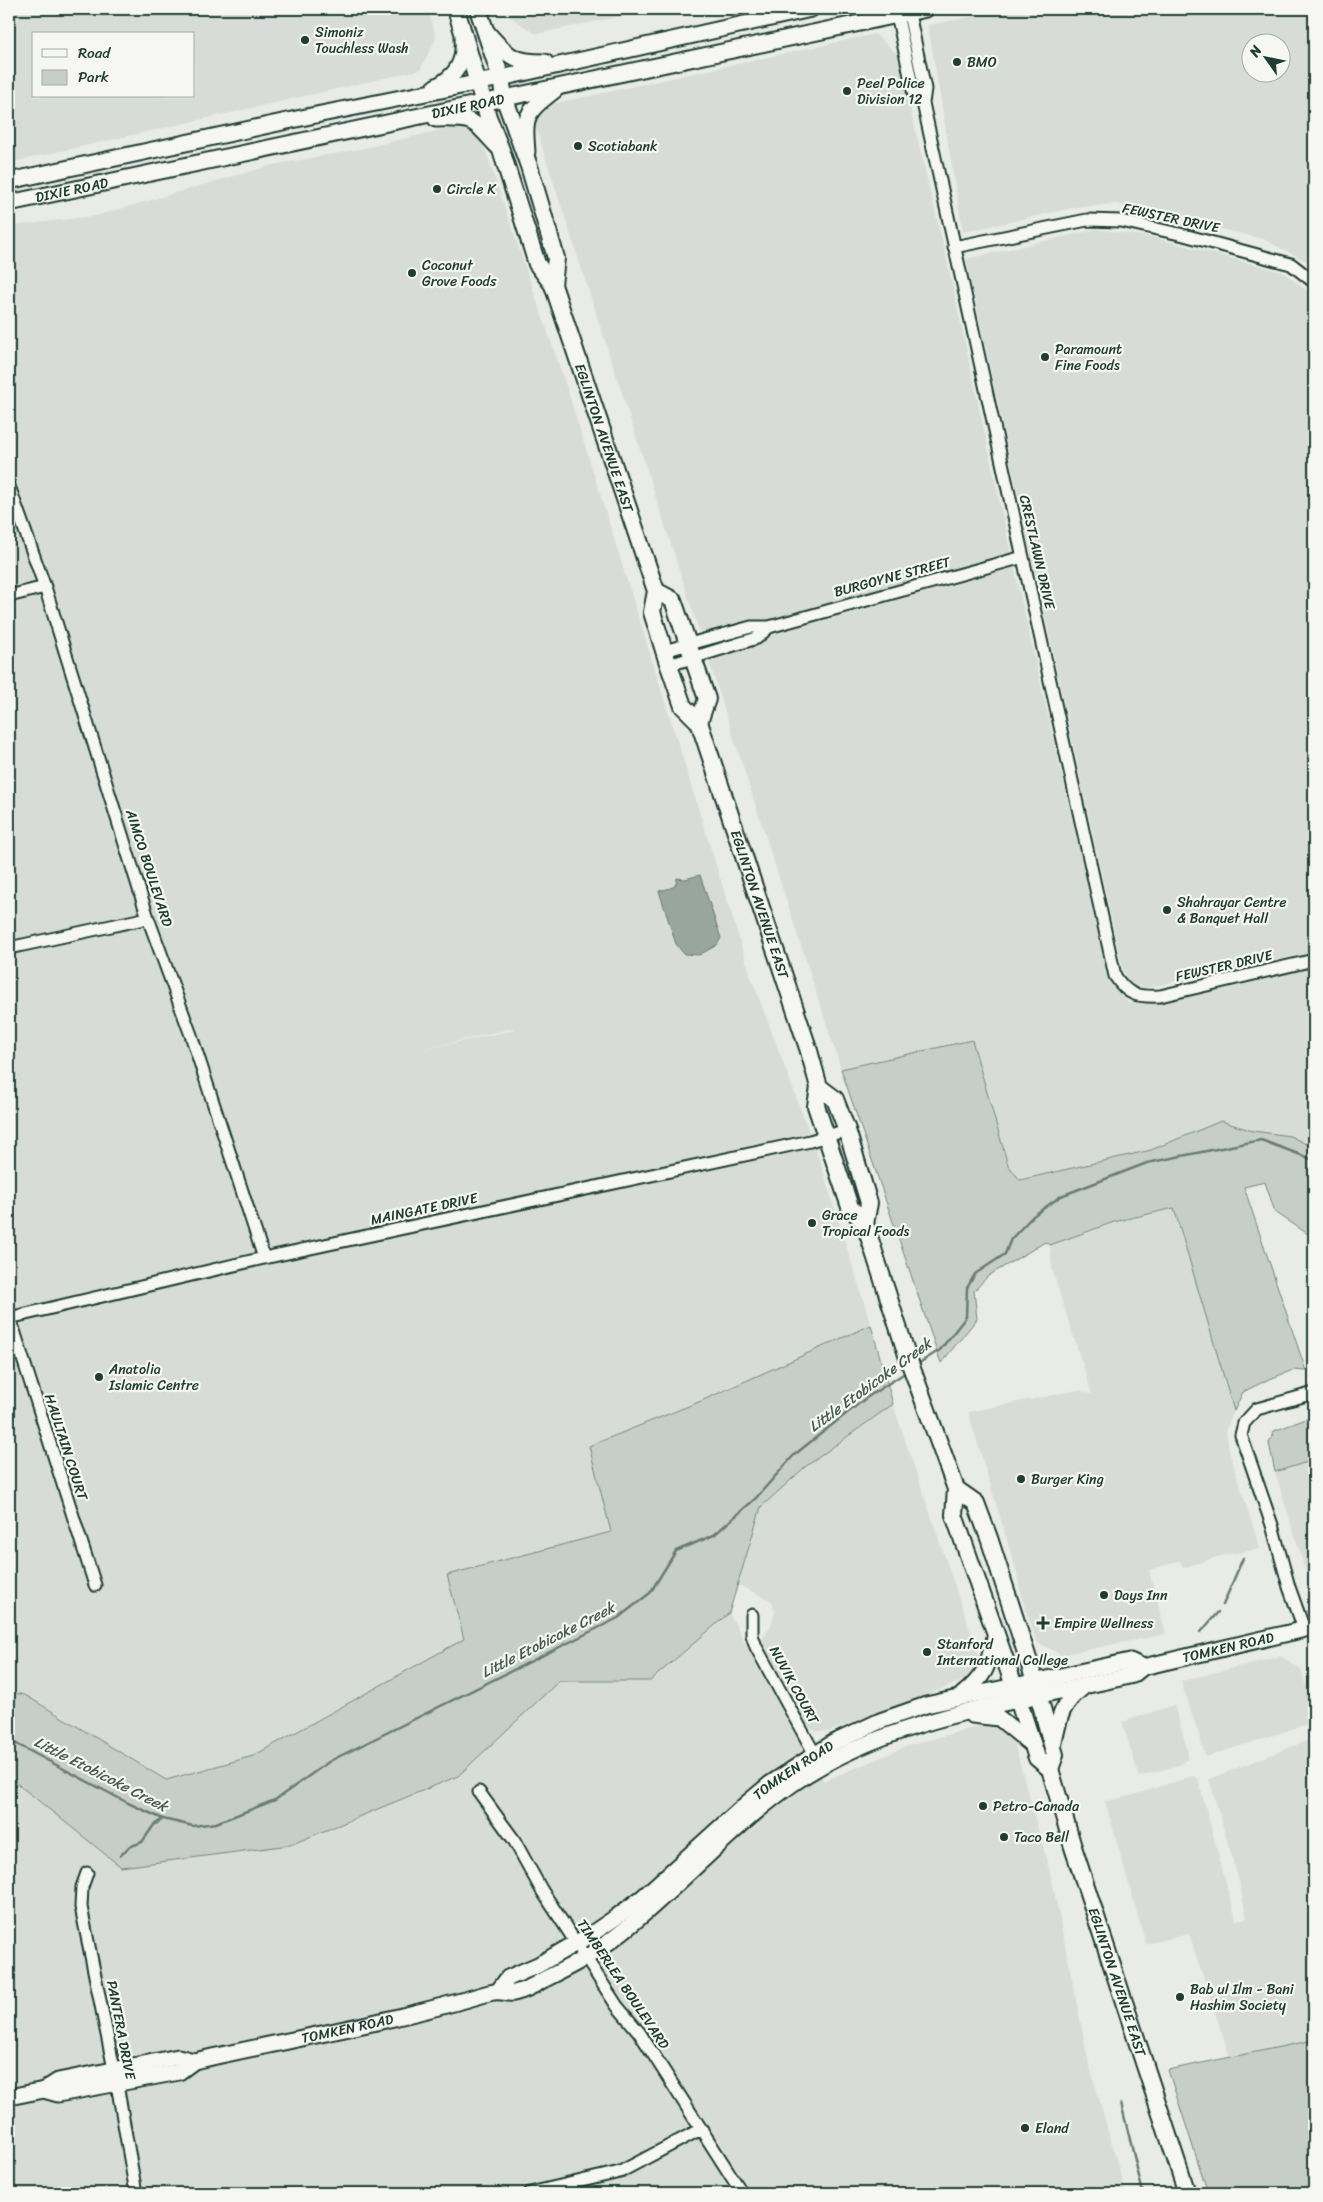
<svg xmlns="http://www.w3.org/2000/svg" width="1323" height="2202" font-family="Sriracha,sans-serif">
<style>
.built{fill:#d8dcd8;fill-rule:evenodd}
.green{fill:#c7cec9;stroke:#73867e}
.water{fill:#99a6a0;stroke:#687c75}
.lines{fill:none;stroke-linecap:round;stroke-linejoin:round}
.stream{stroke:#687c75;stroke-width:2.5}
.street-casing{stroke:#1f3d34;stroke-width:15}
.secondary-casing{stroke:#1f3d34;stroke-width:19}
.primary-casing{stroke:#1f3d34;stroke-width:20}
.street{stroke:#f6f6f2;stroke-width:11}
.secondary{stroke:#f6f6f2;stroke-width:15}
.primary{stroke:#f6f6f2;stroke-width:16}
.poi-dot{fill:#1f3d34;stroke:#f6f6f2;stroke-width:2}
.labels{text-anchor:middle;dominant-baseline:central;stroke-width:4.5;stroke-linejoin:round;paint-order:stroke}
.poi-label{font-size:14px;fill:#1f3d34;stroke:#f6f6f2;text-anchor:start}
.street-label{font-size:14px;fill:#1f3d34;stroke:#f6f6f2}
.water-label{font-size:15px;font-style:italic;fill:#445c54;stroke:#f6f6f2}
</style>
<rect width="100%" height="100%" fill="#e9ebe7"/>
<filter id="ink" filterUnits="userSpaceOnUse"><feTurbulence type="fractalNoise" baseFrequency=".02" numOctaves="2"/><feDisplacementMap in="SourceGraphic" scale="10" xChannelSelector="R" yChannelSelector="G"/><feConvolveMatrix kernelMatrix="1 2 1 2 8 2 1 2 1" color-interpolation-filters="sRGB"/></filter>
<g filter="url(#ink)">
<path class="built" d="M9,9H428L436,38L420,70L9,163ZM34,34H194V96H34Z
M505,9H656L536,34L507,15Z
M1012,9H1314V265L1263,239L1116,204L1078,207L963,232L928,25ZM1250,42H1280V72H1250Z
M875,34L897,54L949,269L1016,576L1108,975L1128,1002L1156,1004L1314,968V1148L1290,1136L1253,1131L1221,1121L1151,1150L1020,1180L1008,1165L972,1040L841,1069L534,122L547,105Z
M453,127L467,128L478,136L484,147L566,385L751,977L819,1158L871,1325L701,1401L589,1446L611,1532L447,1575L464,1639L253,1756L166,1780L25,1695L9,1692V226L95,216L272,165L365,148ZM513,1028V1030L417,1051Z
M1097,229L1152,237L1283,272L1314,296V952L1145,988L1129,984L1123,971L966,259Z
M1174,1208L1234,1411L1226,1429L1229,1451L1260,1549L1220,1556L1183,1568L1180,1561L1149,1570L1166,1634L1061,1655L1037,1642L1022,1599L1016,1570L968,1412L1078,1390L1092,1394L1052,1270L1050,1245L1114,1222Z
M893,1404L978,1654L975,1673L958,1683L828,1732L815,1731L801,1721L761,1641L770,1627L775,1612L772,1601L738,1585L761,1507L805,1467Z
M1314,1460V1579L1307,1575L1275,1472Z
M729,1613L787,1719L824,1781L910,1745L990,1723L1003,1731L1014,1742L1052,1880L1089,2064L1126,2193H9V1777L121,1867L458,1776L559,1681H650Z
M1281,1656L1301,1670L1314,1710V1722L1206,1757L1181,1681Z
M1174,1705L1188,1751V1758L1182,1764L1139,1777L1122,1722Z
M1314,1738V2040L1230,2058L1189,1934L1146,1944L1105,1801L1130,1796L1193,1776L1198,1779L1236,1920L1247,1918L1238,1878L1209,1779Z"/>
<path class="green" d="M972,1040L1008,1165L1020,1180L1151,1150L1221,1121L1253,1131L1290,1136L1314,1148V1238L1275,1212L1265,1182L1244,1187L1306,1371L1293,1370L1267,1380L1243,1392L1234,1411L1174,1208L1114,1222L1050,1245L1045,1242L988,1276L974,1291L977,1319L941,1363L841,1069Z
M871,1325L893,1404L805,1467L761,1507L729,1613L650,1681H559L458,1776L290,1845L121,1867L9,1777V1692L25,1695L166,1780L253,1756L464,1639L447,1575L611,1532L589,1446L701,1401Z
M1314,1416V1460L1275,1472L1269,1443L1274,1431Z
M1314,2040V2193H1208L1168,2070Z"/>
<path class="water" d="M700,875L721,938L717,945L699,955L684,954L676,944L659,891C667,888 677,890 677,878L685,879Z"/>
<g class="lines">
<path class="stream" d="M916,1365L940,1350L966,1317L967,1288L975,1274L1005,1254L1011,1239L1033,1216L1061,1196L1147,1163L1261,1140L1314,1160
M1223,1605L1243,1558
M1201,1632L1218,1612
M9,1740L128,1803L163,1819L193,1826L216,1823L275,1800L330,1761L618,1618L650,1593L676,1551L714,1535L756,1498L794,1455L866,1398L908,1371
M120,1856L129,1847L142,1842L154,1825L163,1819
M1121,2103L1143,2193"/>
<g class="street-casing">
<path id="street" d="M896,9L914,95L923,103
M908,9L925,89L923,103L1115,976C1128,996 1137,997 1160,996L1314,960
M954,247L1087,220L1121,221L1184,235L1283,262L1291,264L1314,282
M9,486L45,587L148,918L191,1035L264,1258
M9,596L45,587
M664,651L751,627H769L1023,557
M669,665L757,638L769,627
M9,948L148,918
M9,1318L264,1258L810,1141L847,1130
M10,1318L95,1585
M752,1615V1635L756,1647L818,1760
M1304,1629L1289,1587L1272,1525L1241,1435L1244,1423L1257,1409L1314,1393
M479,1792L514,1840L541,1889L617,2006L639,2032L742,2193
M87,1873L82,1887L81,1907L117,2084L136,2193
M530,2193L620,2172L701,2129"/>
</g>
<g class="secondary-casing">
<g id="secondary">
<path d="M485,30C507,55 511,62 545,62"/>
<path d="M435,87C457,76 465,62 463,38"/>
<path d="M436,119C475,118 472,119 497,146"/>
<path d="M527,152C524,115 525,113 555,90"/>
<path d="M9,181L306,117L501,78L811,9"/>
<path id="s1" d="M9,203L926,9"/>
<path d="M962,1695C988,1674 988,1664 996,1633"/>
<path d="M972,1715L999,1718L1032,1745"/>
<path d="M1053,1747C1059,1720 1059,1706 1082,1688"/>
<path id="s2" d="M499,1990L508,1978L538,1965L590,1935L615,1918L642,1898L746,1804L770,1784L833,1743L880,1721L926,1705L1130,1661L1143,1667"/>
<path d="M44,2090L58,2094L179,2072L194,2061"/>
<path id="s3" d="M9,2097L44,2090L58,2081L178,2057L194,2061C292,2039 392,2022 489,1993C503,1989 505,1995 514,1993C523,1991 535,1985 543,1980C563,1970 584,1960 602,1947C670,1898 724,1832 792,1784C890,1716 1020,1702 1133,1675L1143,1667L1314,1627"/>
</g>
</g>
<g class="primary-casing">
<g id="primary">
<path id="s4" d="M456,9L488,117L501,150L537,264L553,285L656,591L652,612L667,660L683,706L699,722L809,1051L819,1087L816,1106L850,1207L865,1224L908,1358L956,1489L954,1515L1009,1671L1037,1758L1050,1769L1073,1847L1187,2193"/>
<path d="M478,9L501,78L504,97L529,166L556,258L553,285"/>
<path d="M656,591L673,600L707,699L699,722"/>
<path d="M819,1087L835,1099L847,1130L869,1203L865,1224"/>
<path d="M956,1489L976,1503L989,1538L1030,1665L1055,1755L1050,1769"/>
</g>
</g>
<use href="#street" class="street"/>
<use href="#secondary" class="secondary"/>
<use href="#primary" class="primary"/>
</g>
</g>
<g class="poi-dot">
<circle cx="305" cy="40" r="5"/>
<circle cx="957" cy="62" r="5"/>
<circle cx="847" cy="91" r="5"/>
<circle cx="578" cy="146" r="5"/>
<circle cx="437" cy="189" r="5"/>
<circle cx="412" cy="273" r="5"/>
<circle cx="1045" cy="357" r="5"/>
<circle cx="1167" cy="910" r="5"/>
<circle cx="812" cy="1223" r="5"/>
<circle cx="99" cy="1377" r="5"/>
<circle cx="1021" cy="1479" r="5"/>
<circle cx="1104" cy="1595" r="5"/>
<path d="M1040.5 1615.5h5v5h5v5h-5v5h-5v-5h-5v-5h5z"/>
<circle cx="927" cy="1652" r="5"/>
<circle cx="983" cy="1806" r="5"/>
<circle cx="1004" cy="1837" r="5"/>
<circle cx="1180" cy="1997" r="5"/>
<circle cx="1025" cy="2128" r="5"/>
</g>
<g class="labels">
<g class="poi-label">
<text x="315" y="32">Simoniz<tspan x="315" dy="16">Touchless Wash</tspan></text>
<text x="967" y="62">BMO</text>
<text x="857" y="83">Peel Police<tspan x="857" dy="16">Division 12</tspan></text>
<text x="588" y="146">Scotiabank</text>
<text x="447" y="189">Circle K</text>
<text x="422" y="265">Coconut<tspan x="422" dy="16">Grove Foods</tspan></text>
<text x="1055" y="349">Paramount<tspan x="1055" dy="16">Fine Foods</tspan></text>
<text x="1177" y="902">Shahrayar Centre<tspan x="1177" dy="16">&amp; Banquet Hall</tspan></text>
<text x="822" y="1215">Grace<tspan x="822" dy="16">Tropical Foods</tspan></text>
<text x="109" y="1369">Anatolia<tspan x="109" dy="16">Islamic Centre</tspan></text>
<text x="1031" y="1479">Burger King</text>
<text x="1114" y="1595">Days Inn</text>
<text x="1054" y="1623">Empire Wellness</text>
<text x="937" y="1644">Stanford<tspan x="937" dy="16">International College</tspan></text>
<text x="993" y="1806">Petro-Canada</text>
<text x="1014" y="1837">Taco Bell</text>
<text x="1190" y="1989">Bab ul Ilm - Bani<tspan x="1190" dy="16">Hashim Society</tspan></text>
<text x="1035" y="2128">Eland</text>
</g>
<g class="street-label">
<text stroke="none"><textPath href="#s1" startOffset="469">DIXIE ROAD</textPath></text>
<text stroke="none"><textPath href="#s1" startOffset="64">DIXIE ROAD</textPath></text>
<text transform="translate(1171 218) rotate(12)">FEWSTER DRIVE</text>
<text stroke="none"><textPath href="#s4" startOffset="455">EGLINTON AVENUE EAST</textPath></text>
<text transform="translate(1037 552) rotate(77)">CRESTLAWN DRIVE</text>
<text transform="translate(892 577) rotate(-15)">BURGOYNE STREET</text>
<text transform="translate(149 868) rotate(72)">AIMCO BOULEVARD</text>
<text stroke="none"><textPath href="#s4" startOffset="952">EGLINTON AVENUE EAST</textPath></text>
<text transform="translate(1224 966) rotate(-13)">FEWSTER DRIVE</text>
<text transform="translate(424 1209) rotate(-12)">MAINGATE DRIVE</text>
<text transform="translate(66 1447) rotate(72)">HAULTAIN COURT</text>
<text stroke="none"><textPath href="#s3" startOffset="1330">TOMKEN ROAD</textPath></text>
<text transform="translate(794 1685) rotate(61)">NUVIK COURT</text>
<text stroke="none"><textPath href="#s2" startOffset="370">TOMKEN ROAD</textPath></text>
<text stroke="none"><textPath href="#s4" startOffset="2096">EGLINTON AVENUE EAST</textPath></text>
<text transform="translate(623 1984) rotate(56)">TIMBERLEA BOULEVARD</text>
<text stroke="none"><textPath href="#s3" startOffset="348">TOMKEN ROAD</textPath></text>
<text transform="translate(121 2030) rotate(79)">PANTERA DRIVE</text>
</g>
<g class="water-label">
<text transform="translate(870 1385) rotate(-36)">Little Etobicoke Creek</text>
<text transform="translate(548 1640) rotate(-27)">Little Etobicoke Creek</text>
<text transform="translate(101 1774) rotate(27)">Little Etobicoke Creek</text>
</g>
</g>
<rect width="1323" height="2202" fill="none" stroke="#f6f6f2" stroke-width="30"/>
<rect x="15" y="15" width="1293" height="2172" fill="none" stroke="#1f3d34" stroke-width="2" filter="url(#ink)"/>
<rect x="32" y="32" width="162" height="65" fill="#f6f6f2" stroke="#a0aca6"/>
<rect x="42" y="49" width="25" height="8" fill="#f6f6f2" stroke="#a0aca6"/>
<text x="78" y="58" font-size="15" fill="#1f3d34">Road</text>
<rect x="42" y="70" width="25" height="15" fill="#c7cec9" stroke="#a0aca6"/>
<text x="78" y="82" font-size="15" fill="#1f3d34">Park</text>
<g transform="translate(1266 58) rotate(303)"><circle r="24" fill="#f6f6f2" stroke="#a0aca6"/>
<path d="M0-4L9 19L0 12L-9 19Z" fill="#1f3d34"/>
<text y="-8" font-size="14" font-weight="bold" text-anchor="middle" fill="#1f3d34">N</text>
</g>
</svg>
